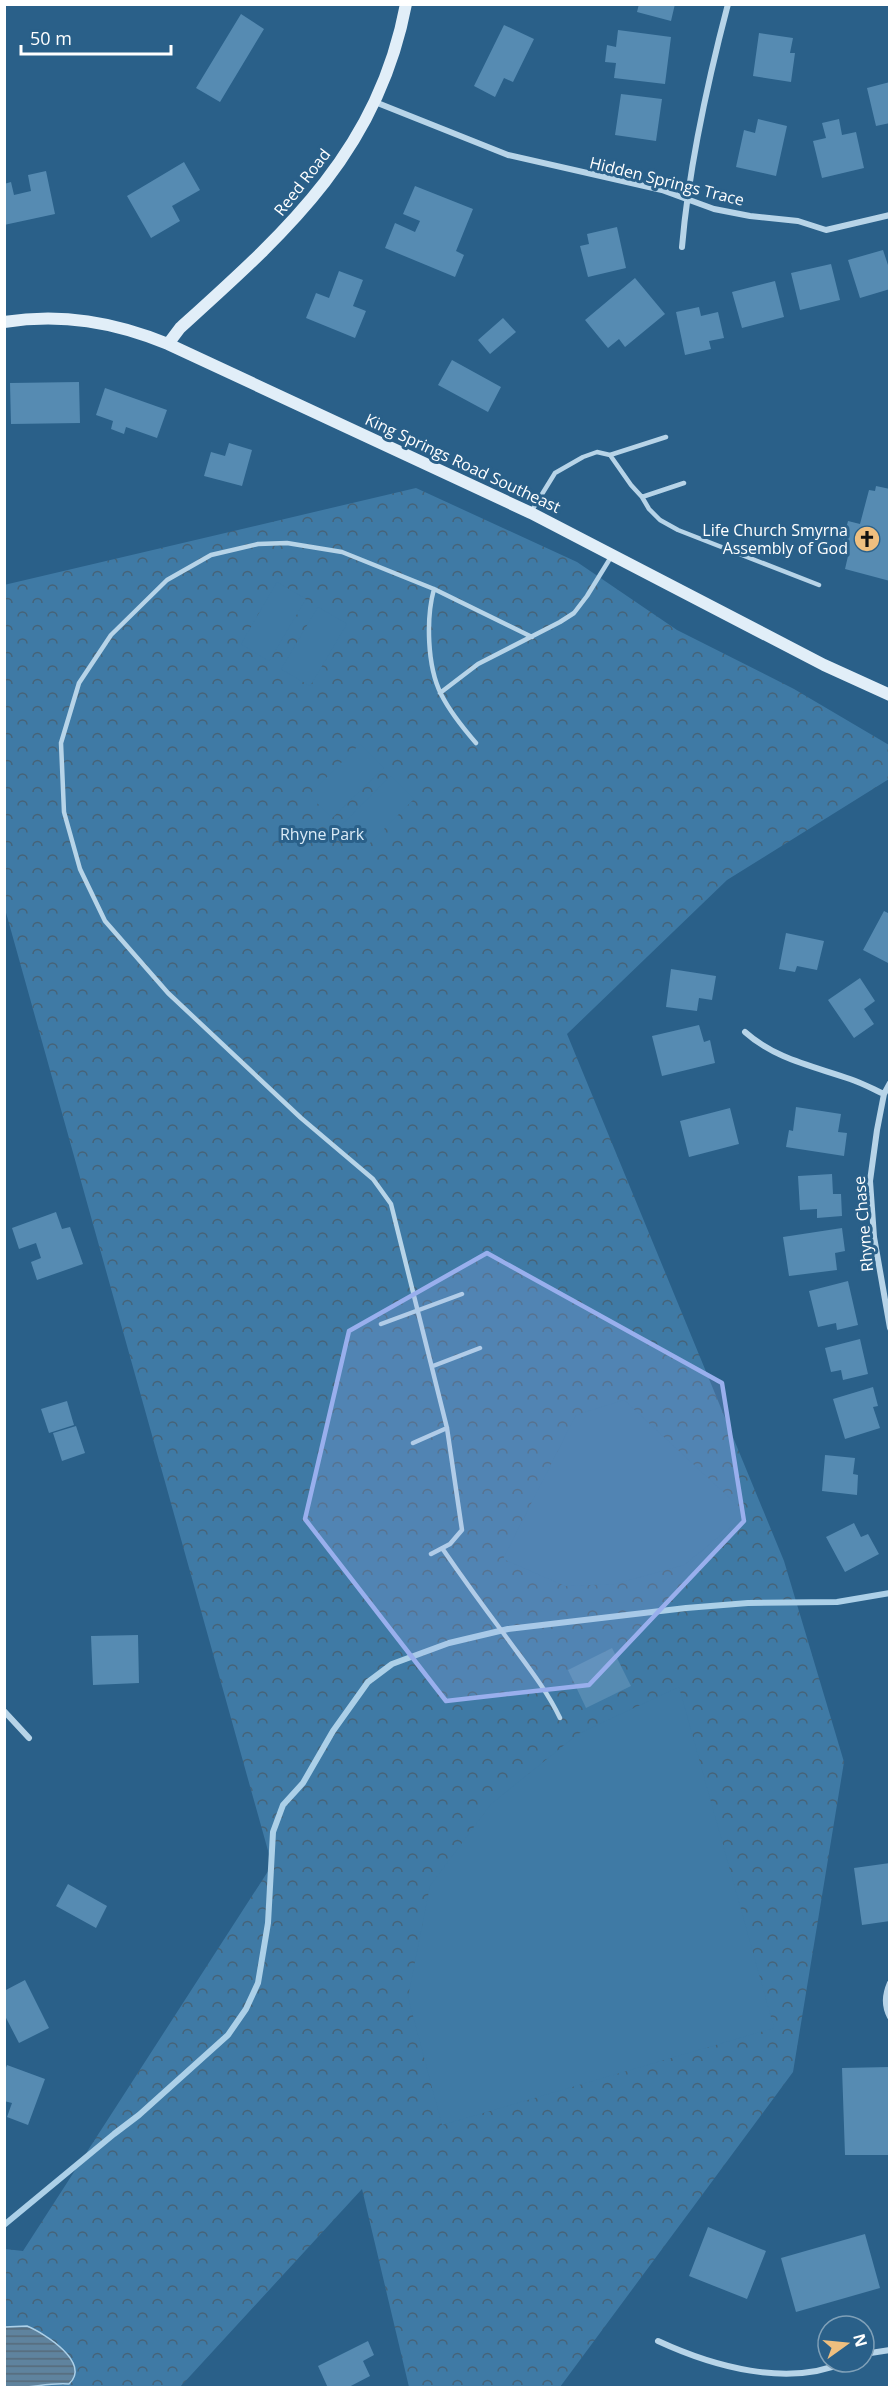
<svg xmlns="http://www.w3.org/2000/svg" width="894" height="2392" font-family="'Open Sans',sans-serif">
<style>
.forest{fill:url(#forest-crowns)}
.garden{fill:#3f7aa5}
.water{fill:url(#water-rules);stroke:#acd0e8;stroke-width:1.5}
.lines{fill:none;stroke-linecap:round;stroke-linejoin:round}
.stream{stroke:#acd0e8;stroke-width:6}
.building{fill:#568bb2}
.lane{stroke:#b7d4e8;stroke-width:4.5}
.street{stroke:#b7d4e8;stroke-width:6}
.secondary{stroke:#e1eef8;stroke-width:12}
.marked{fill:#99afed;fill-opacity:0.2;stroke:#99afed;stroke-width:4.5;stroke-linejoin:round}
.labels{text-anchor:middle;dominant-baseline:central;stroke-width:6;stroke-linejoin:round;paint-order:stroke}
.street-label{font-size:16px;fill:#fff;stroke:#2a6089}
.poi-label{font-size:16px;fill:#fff;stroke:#2a6089;text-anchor:end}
.park-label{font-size:16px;fill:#dbebf7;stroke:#2a6089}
</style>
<defs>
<pattern id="forest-crowns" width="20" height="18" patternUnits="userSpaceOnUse" patternTransform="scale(1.5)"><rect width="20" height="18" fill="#3f7aa5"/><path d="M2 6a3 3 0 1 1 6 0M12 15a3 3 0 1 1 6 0" fill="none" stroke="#466378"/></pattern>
<pattern id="water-rules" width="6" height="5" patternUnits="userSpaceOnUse" patternTransform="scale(1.5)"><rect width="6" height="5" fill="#5f839e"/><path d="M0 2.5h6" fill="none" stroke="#566a79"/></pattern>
</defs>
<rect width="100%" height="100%" fill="#2a6089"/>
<path class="forest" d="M416,488L577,562L677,630L794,689L889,745V779L727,880L567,1034L784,1561L844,1762L793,2072L560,2387H409L362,2189L180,2387H5V2249L23,2251L272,1865L5,909L4,585Z"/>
<path class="garden" d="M277,582L306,599L269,661L241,644Z
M318,607L347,624L310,686L281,669Z
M360,744L384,768L332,818L309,795Z
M391,776L414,799L363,850L340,826Z
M624,1400L747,1514L684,1565L615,1584L565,1586L503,1559L576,1415Z
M679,1687L774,2028L442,2125L408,1997L430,1886L491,1804L578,1734Z"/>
<path class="water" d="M27,2326C44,2333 92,2363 69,2384C47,2382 26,2390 5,2387V2327Z"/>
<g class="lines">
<path class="stream" d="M4,2225L114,2134L139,2115L228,2035L246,2009L258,1983L268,1923L273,1832L283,1805L303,1783L333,1731L368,1682L392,1664L449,1643L508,1629L686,1608L748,1603L837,1602L890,1593"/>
</g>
<path class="building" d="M639,4H675L671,21L637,12Z
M241,14L264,29L220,102L196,88Z
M504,25L534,39L513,82L504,78L495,97L474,86Z
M618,30L671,37L665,84L614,78L616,63L605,62L607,45L616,47Z
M759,33L793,38L790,53H795L791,82L753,76Z
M890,82V123L876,126L867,88Z
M621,94L662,99L656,141L615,135Z
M758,119L787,126L776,176L736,167L744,130L755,133Z
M839,119L842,135L856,132L864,168L822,178L813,141L826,138L822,123Z
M184,162L200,190L172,206L180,221L151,238L127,196Z
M46,171L55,214L4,225V184L11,182L14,195L31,191L28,175Z
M415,186L473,209L456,251L464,255L455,277L385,248L395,223L415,232L420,221L403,214Z
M617,227L626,268L588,277L580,246L589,244L587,234Z
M883,250L890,271V289L860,298L848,260Z
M831,264L840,300L800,310L791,273Z
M339,271L363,280L353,306L366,311L355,338L306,318L316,293L329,298Z
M635,278L665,314L625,347L619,339L608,348L585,320Z
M775,281L784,317L742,328L732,292Z
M699,307L701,316L718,312L724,338L709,341L711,349L685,355L676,312Z
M503,318L516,332L490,354L478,340Z
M452,360L501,387L488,412L438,385Z
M79,382L80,423L11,424L10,383Z
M105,388L167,410L157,438L126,427L124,434L111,429L113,421L96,415Z
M229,443L252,450L242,486L204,476L211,452L225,456Z
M876,486L890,489V581L845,569L848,556L840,553L848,521L860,524L869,490L875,491Z
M884,911L890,914V964L863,950Z
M786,933L824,941L817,970L797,966L795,972L779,969Z
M671,969L716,976L712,1000L699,998L697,1011L666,1007Z
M860,978L875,1001L864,1009L874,1024L854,1038L828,1000Z
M699,1025L704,1042L710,1040L715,1063L662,1076L652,1036Z
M796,1107L841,1114L838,1132L847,1133L844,1156L786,1147L789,1130L793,1131Z
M730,1108L739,1144L689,1157L680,1121Z
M832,1174L833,1194H841L842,1216L817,1218V1209L800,1210L798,1176Z
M56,1212L62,1229L70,1227L83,1264L37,1280L31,1262L41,1258L36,1243L19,1249L12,1228Z
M842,1228L845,1251L835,1253L837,1270L789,1276L783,1237Z
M848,1281L858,1325L837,1330L836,1323L818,1327L809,1291Z
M860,1339L868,1374L843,1380L841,1370L831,1372L825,1348Z
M873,1387L878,1406L873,1407L880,1428L845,1439L833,1399Z
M67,1401L74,1425L49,1433L41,1409Z
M76,1426L85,1453L62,1461L53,1433Z
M825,1455L855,1458L853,1474L858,1475L857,1495L822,1491Z
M854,1523L861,1537L868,1534L879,1554L845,1572L826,1537Z
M138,1635L139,1683L93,1685L91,1636Z
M612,1648L631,1686L586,1708L568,1670Z
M890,1863V1921L862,1925L854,1868Z
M68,1884L107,1906L96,1928L56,1906Z
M25,1980L49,2028L19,2043L4,2014V1991Z
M7,2065L45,2079L28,2125L7,2117L12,2103L4,2101V2073Z
M890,2067V2155H845L842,2068Z
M708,2227L766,2251L747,2299L689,2276Z
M865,2234L880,2288L796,2312L781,2258Z
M368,2341L374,2355L363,2361L370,2376L347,2388H328L318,2366Z"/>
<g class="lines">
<path class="lane" d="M610,455L631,485L642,497L649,509L660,520L678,530L819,585
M642,497L684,483
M531,512L555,473L583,457L597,452L610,455L666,437
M434,589C426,618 427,666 441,694C450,712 463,728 476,743
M440,693L478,664L560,622L574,613L587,596L611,557
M381,1324L462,1294
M433,1366L480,1348
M413,1443L447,1428
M442,1548C462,1577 483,1606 504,1634C524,1662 545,1687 560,1718
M431,1554L450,1544L462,1530L447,1428L391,1204L373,1179L301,1118L168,993L105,921L80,869L64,812L61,743L79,683L111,635L167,580L211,555L258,544L287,543L342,552L434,589L532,637"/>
<path class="street" d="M375,102L508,155L662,190L714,209L750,216L798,221L826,230L890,215
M682,247C689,165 707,84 728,4
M745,1032C775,1059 813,1066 850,1079C862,1083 873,1089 884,1094
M890,1083L884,1094L877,1130L870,1181L874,1237L890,1328
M4,1711L29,1738
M890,1983C885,1995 884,2005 890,2017
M658,2341C712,2366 788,2388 845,2362
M864,2354L890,2350"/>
<path class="secondary" d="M4,322C62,313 114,322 168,344L531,513L824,665L890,695
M168,344L180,328C285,233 378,152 406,4"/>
</g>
<path class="marked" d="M487,1253L722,1383L744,1521L589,1685L446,1701L305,1519L349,1331Z"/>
<defs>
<g id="church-disc" transform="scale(1.35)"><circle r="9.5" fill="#efbf7f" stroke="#2a6089"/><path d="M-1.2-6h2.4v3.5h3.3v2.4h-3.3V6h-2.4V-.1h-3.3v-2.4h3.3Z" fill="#111"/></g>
</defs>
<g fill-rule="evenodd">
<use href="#church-disc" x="867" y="539"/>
</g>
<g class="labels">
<g class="street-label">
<text transform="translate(667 181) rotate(14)">Hidden Springs Trace</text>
<text transform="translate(302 182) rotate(-52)">Reed Road</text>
<text transform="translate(463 463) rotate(25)">King Springs Road Southeast</text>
<text transform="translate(863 1224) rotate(-95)">Rhyne Chase</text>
</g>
<g class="poi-label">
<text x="848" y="530">Life Church Smyrna<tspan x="848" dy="18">Assembly of God</tspan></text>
</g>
<g class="park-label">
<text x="322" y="834">Rhyne Park</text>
</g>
</g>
<rect width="894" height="2392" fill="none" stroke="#ffffff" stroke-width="12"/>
<g transform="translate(846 2344) rotate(75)"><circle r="28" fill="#2a6089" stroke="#7fa0b8" stroke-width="1.5"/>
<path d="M0-4.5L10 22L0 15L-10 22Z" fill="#efbf7f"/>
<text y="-9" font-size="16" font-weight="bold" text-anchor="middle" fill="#ffffff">N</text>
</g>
<path d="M21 45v9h150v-9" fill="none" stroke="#ffffff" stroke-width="3"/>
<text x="30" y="45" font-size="18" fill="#ffffff" stroke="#2a6089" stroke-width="4.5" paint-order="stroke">50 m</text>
</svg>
